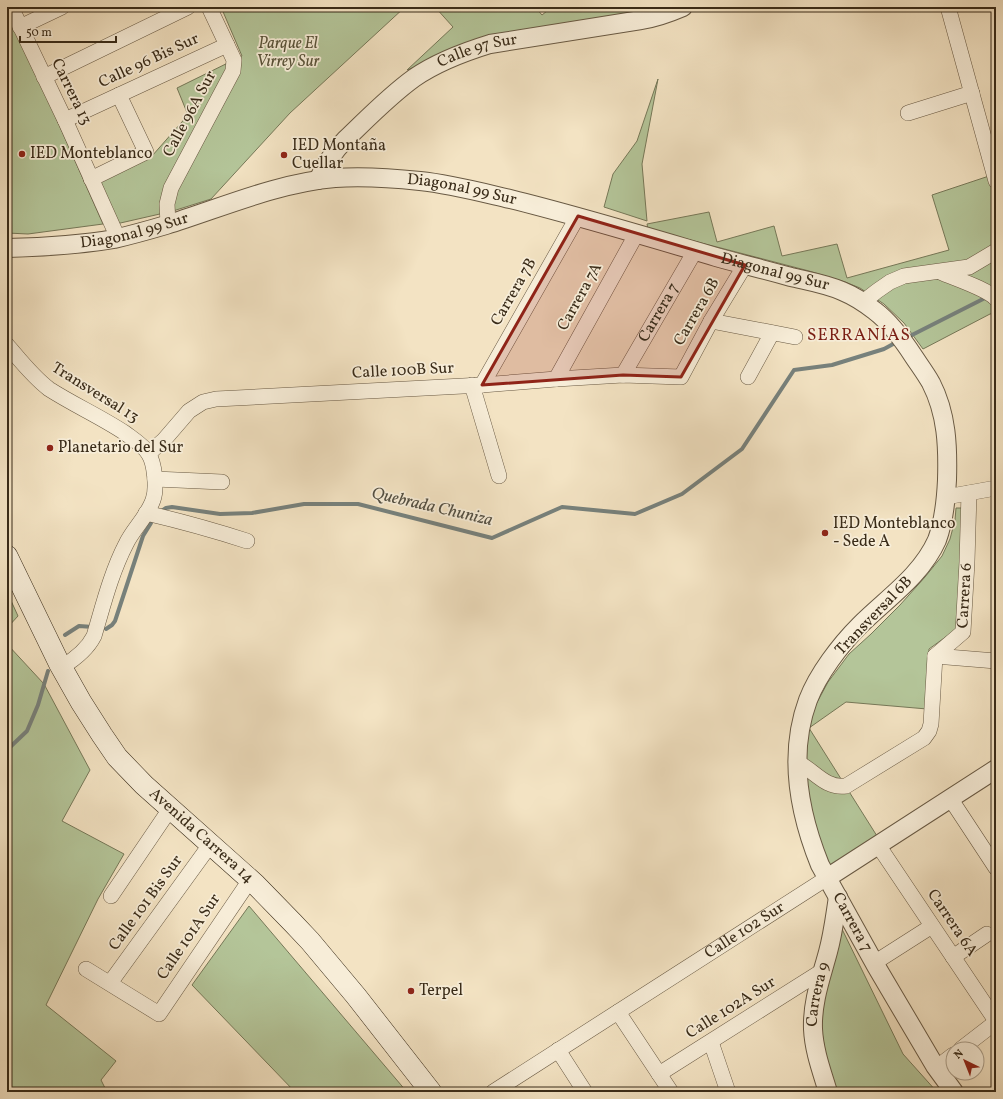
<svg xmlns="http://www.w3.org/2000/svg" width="1003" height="1099" font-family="Vollkorn,serif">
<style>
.green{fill:#b4c599;stroke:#767858}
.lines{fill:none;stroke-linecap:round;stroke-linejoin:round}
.stream{stroke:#77817c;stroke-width:4}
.minor-casing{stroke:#685943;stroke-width:16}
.tertiary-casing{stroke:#685943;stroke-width:20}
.secondary-casing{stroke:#392b18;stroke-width:22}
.minor{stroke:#f7edd8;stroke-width:15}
.tertiary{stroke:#f7edd8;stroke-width:18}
.secondary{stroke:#f7edd8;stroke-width:21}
.marked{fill:#8f2418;fill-opacity:0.2;stroke:#8f2418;stroke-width:3;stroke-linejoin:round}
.poi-dot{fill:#8f2418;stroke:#f7edd8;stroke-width:1.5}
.labels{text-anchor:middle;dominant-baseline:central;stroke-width:3.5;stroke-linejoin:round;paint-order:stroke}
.park-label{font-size:16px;font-style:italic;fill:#585238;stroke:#f7edd8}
.street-label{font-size:16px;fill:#392b18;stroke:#f7edd8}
.poi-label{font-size:16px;fill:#392b18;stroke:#f7edd8;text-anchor:start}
.neighbourhood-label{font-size:17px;letter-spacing:1px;fill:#7a1f14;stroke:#f7edd8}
.water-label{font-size:17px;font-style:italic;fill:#534f42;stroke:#f7edd8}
</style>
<rect width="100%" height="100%" fill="#f3e3c3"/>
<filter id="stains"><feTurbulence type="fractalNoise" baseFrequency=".005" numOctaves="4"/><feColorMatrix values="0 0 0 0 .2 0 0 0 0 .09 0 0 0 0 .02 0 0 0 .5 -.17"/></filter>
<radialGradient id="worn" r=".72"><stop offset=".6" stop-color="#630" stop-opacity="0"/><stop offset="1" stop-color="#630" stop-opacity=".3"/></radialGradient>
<path class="green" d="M7,7L19,34L103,224L28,234L7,233Z
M221,7H405L290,113L211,199L173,211L116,224L99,179L152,156L188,115L177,88L242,56Z
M435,7H535L542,15L552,7H663L450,53L407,70L453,27Z
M658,79L642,164L647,221L604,207L613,174L637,141Z
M989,176L996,202V313L990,314L923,349L904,323L884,304L860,288L845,282L809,271L648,229L647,224L709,212L717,242L774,226L782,256L837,244L847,278L949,250L932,195Z
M956,508H963L958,628L929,649L927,709L846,702L809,728L877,836L830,867L820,843L806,787L805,756L809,728L814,708L828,682L849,654L871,634L900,605L925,577L942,556L950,539L955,520Z
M7,592L18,616L7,628Z
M7,644L44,684L90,770L62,821L124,854L98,899L46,1005L116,1061L101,1080L107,1092H7Z
M249,906L407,1092H295L192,985Z
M841,927L903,1054L937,1092H837L826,1056L821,1027L823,1002Z"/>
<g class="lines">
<path class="stream" d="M910,336L987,297
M160,512L166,508L172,507L220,514L252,513L304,504H358L492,538L562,507L635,514L682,494L742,449L794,370L832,365L884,349L895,343
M106,629L112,625L115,621L143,536L151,523
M65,635L79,626L93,627
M7,750L27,731L38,705L48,671"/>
<g class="minor-casing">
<g id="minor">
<path d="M11,7L65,120L118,238"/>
<path d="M948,7L996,181"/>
<path d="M20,27L62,7"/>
<path d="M44,77L188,7"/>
<path d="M908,113L972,93"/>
<path d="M65,120L227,45"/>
<path d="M91,179L146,152L119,95"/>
<path d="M168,224L167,204L171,188L233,71L234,60L209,7"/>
<path d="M940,272C953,278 988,289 996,299"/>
<path d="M863,302L877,291L890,282L904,276L969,267L996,251"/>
<path d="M711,321L795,337"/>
<path d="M7,345C20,360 33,377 49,389C74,405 101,417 125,433C133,439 143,445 148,453C155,463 157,489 153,500C147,517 133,529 126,544C111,573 103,606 94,636C87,650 75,659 62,667"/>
<path id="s1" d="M623,375L695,251"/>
<path d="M748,377L772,333"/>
<path d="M556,379L637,233"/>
<path d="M472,385L499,476"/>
<path d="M482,385L578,216"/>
<path d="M149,453L164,440L189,411L203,402L216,399L482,385L556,379L623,375L681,377L711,321L745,265"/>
<path d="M155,479L222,482"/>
<path d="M946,497L996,488"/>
<path d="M146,513C180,521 213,530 247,541"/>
<path d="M935,656L996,661"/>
<path id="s2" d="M797,762C814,770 825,789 846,786L924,738L929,731L931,724L935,656L963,632L967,562L969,493"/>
<path d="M950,798L996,868"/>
<path d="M878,845L996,1021"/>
<path d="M111,896L170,809"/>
<path d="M953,957L987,934"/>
<path d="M874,963L932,926"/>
<path d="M86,969L159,1014L250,880"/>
<path d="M110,983L210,845"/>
<path d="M618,1012L671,1092"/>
<path d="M711,1042L728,1092"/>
<path d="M961,1049L996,1022"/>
<path d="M558,1050L585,1092"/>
<path d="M936,1068L953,1055"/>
<path d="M659,1074L822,971"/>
<path id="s3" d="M493,1092L827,878"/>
</g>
</g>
<g class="tertiary-casing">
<g id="tertiary">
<path id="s4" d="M318,180C325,165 333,152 345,140C367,119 389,96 414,78C437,62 464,52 490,44L641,20C656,18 669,13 683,7"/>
<path id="s5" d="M7,248C43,247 79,245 114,239C131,235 149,230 166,225C221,208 277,183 335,178C363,176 392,178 420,181C450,184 480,192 510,199C579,216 648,237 716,257C741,264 766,270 791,277C808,281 826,284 842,291C854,296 865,303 875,311C891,323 903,340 914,357C920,366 926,374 931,383C947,414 948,447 947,480C946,501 944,521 937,540C921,576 887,598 860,625C840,645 818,674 808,700C788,754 799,813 820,865L876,966L935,1066L954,1092"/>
<path d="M827,878L996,769"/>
<path id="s6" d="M828,1092C822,1072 814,1051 813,1029C812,1002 821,978 828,952C833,934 835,916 838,897"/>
</g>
</g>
<g class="secondary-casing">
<g id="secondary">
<path id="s7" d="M7,556L59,663L81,702L102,735L117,757L144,785L255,884L293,923L310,941L356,996L431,1092"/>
</g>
</g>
<use href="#minor" class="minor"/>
<use href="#tertiary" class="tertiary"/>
<use href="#secondary" class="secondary"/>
</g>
<path class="marked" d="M578,216L745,265L681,377L623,375L482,385Z"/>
<g class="poi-dot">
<circle cx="22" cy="154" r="4"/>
<circle cx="284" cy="155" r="4"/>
<circle cx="50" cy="448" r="4"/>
<circle cx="825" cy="533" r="4"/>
<circle cx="411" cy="991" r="4"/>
</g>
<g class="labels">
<g class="park-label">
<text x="288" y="44">Parque El<tspan x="288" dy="18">Virrey Sur</tspan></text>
</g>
<g class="street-label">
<text stroke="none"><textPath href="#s4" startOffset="211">Calle 97 Sur</textPath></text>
<text transform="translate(149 61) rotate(-25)">Calle 96 Bis Sur</text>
<text transform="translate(71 92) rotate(64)">Carrera 13</text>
<text transform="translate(190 114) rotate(-62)">Calle 96A Sur</text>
<text stroke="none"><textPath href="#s5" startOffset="465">Diagonal 99 Sur</textPath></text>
<text stroke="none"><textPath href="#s5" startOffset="129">Diagonal 99 Sur</textPath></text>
<text stroke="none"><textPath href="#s5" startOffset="789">Diagonal 99 Sur</textPath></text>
<text transform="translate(514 292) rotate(-60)">Carrera 7B</text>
<text transform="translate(580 297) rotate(-61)">Carrera 7A</text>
<text transform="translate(697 312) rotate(-60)">Carrera 6B</text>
<text stroke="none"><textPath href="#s1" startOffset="72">Carrera 7</textPath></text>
<text transform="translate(403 371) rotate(-3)">Calle 100B Sur</text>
<text transform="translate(95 393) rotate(32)">Transversal 13</text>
<text stroke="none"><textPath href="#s2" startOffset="305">Carrera 6</textPath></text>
<text transform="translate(874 616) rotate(-46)">Transversal 6B</text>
<text stroke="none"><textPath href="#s7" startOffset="345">Avenida Carrera 14</textPath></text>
<text transform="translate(146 903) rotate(-54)">Calle 101 Bis Sur</text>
<text stroke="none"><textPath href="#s5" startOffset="1592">Carrera 7</textPath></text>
<text transform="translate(952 923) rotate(56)">Carrera 6A</text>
<text stroke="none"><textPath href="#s3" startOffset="299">Calle 102 Sur</textPath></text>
<text transform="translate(189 937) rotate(-56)">Calle 101A Sur</text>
<text stroke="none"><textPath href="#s6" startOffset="100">Carrera 9</textPath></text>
<text transform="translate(731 1008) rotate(-32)">Calle 102A Sur</text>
</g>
<g class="poi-label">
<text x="292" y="146">IED Montaña<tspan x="292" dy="18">Cuellar</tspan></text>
<text x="30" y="154">IED Monteblanco</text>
<text x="58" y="448">Planetario del Sur</text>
<text x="833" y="524">IED Monteblanco<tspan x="833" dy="18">- Sede A</tspan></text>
<text x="419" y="991">Terpel</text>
</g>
<g class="neighbourhood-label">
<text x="859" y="335">SERRANÍAS</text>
</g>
<g class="water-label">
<text transform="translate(432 507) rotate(13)">Quebrada Chuniza</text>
</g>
</g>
<rect width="1003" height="1099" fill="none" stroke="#f3e3c3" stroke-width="24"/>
<rect x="8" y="8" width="987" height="1083" fill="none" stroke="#392b18" stroke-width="2"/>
<rect x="12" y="12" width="979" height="1075" fill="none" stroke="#392b18"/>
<g transform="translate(965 1061) rotate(317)"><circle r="19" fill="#f7edd8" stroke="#ab9f8b"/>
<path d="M0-3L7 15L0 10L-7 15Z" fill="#8f2418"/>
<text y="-6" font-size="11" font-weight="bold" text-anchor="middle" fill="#392b18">N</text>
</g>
<path d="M20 36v6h96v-6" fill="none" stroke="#392b18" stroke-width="2"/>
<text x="26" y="36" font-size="12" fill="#392b18" stroke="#f7edd8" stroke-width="3" paint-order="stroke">50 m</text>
<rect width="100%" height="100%" filter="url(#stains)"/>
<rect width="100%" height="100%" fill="url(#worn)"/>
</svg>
